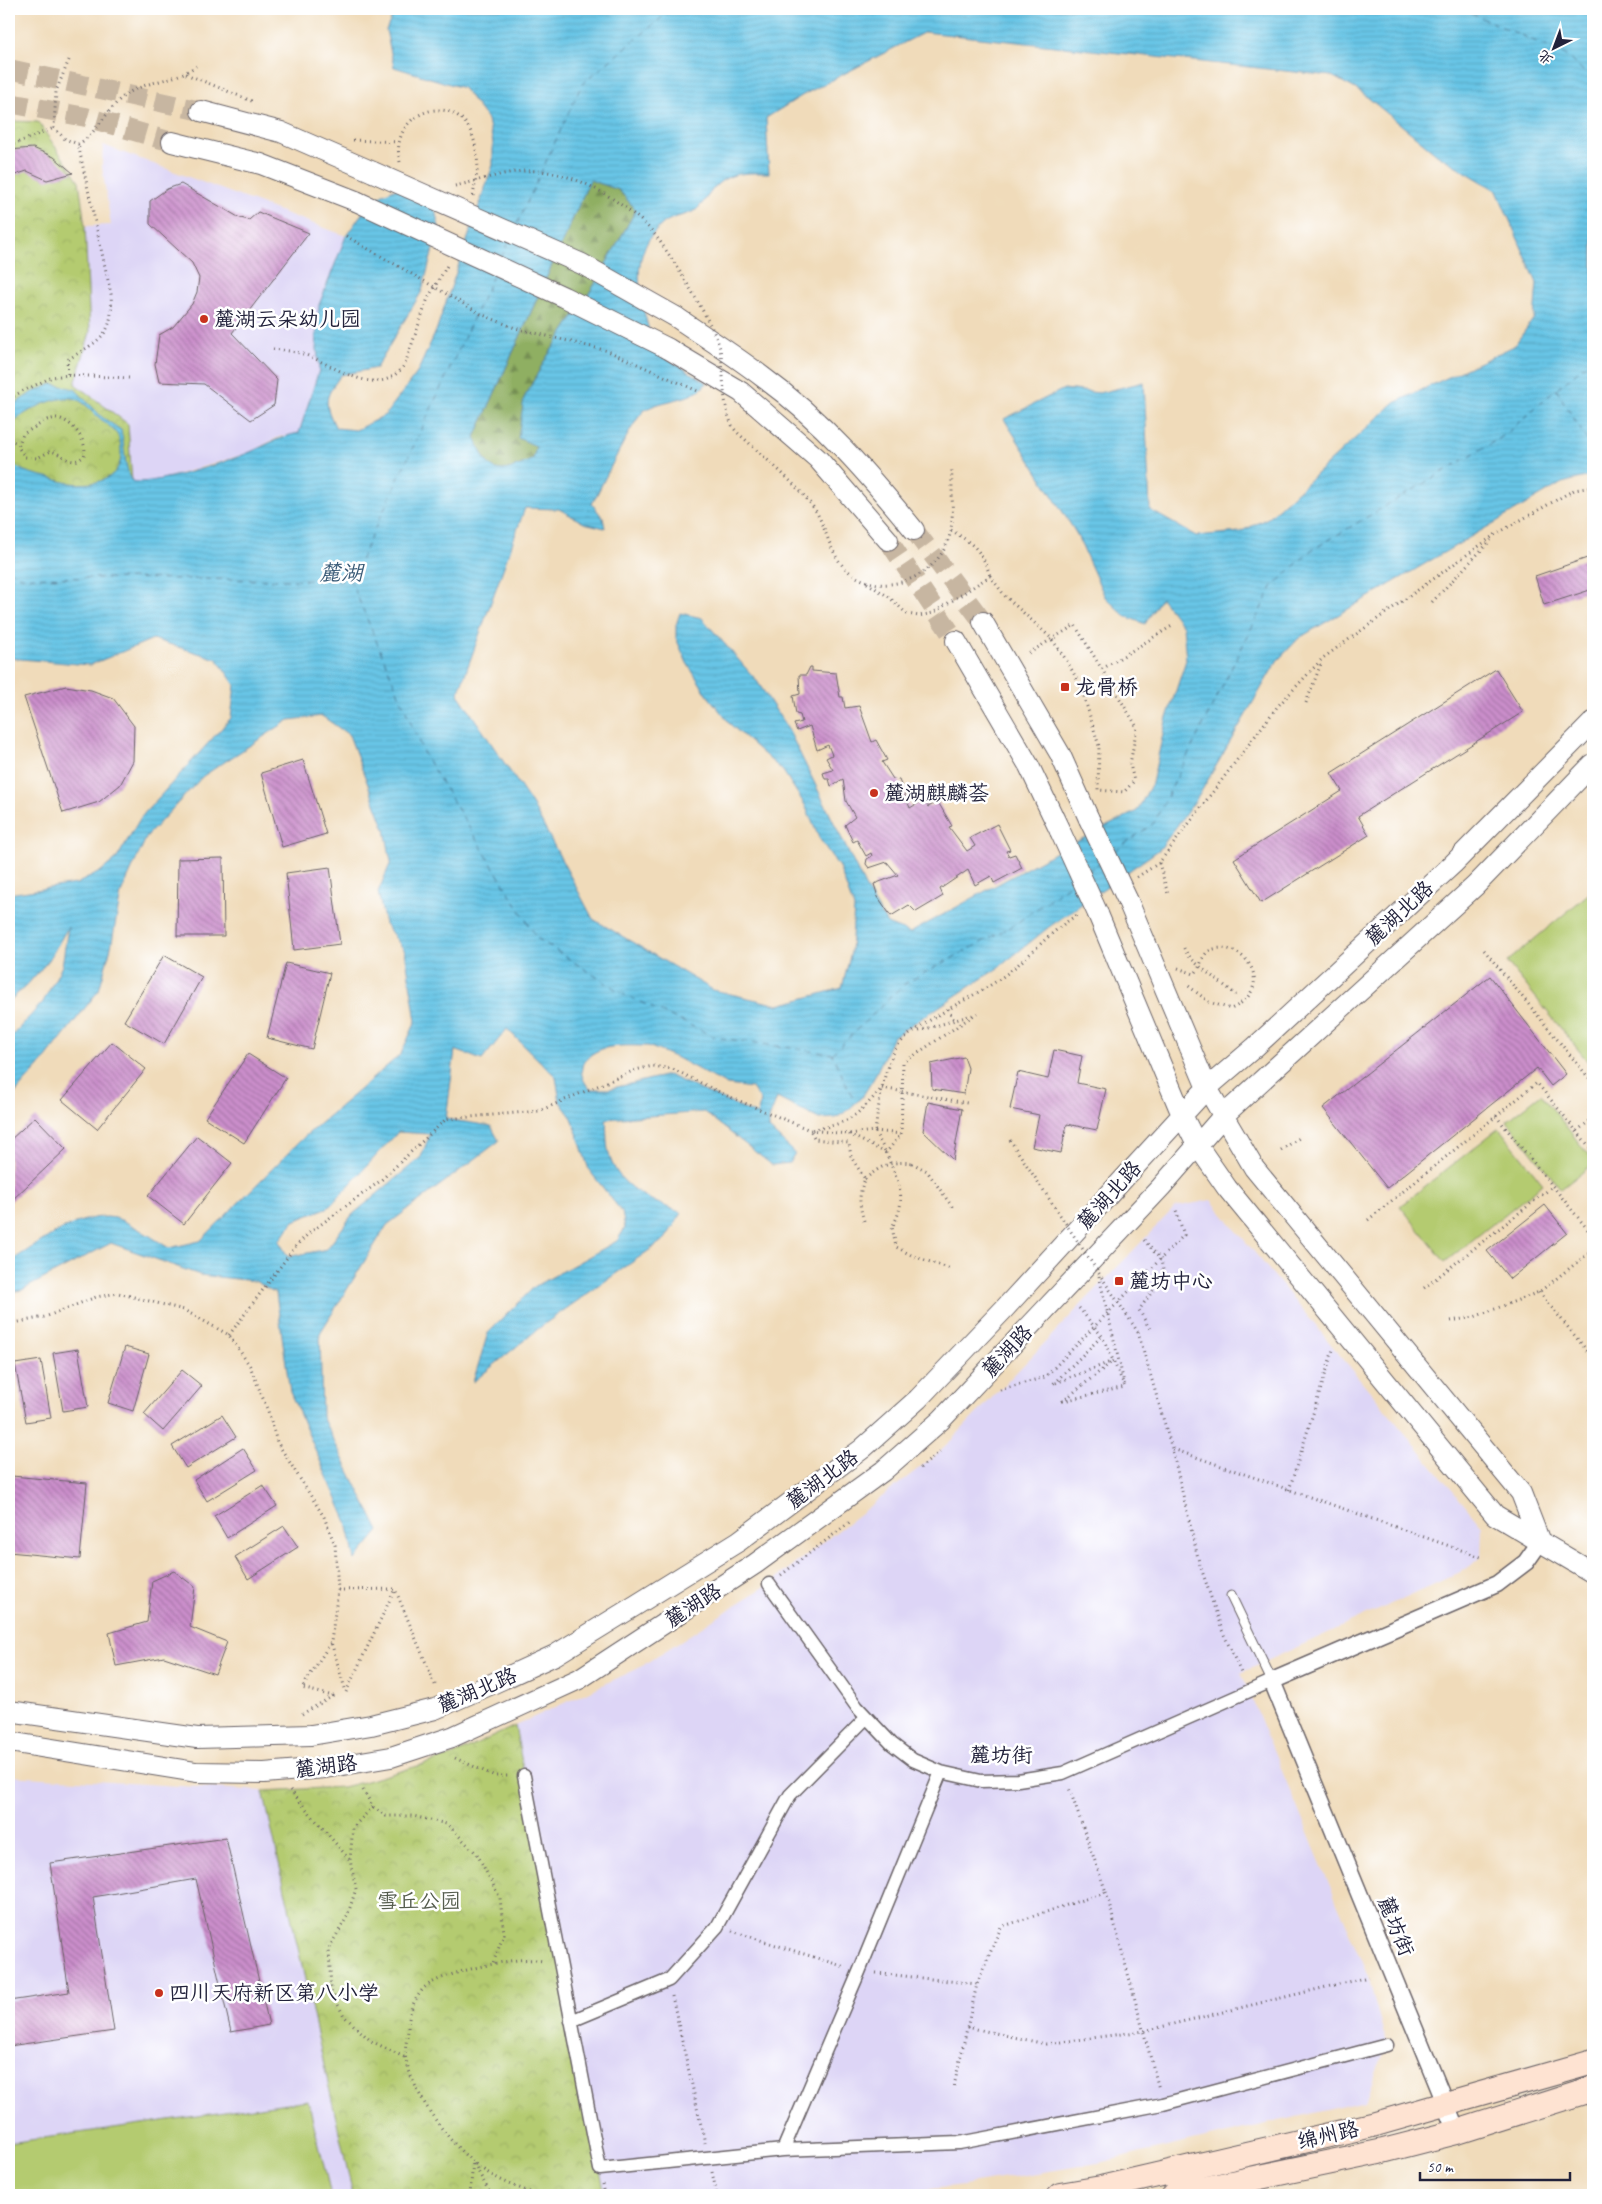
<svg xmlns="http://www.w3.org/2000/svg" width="1602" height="2204" font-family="Caveat,'LXGW WenKai TC',sans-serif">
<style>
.built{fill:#ddd5f6}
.green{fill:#b4cb70;stroke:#6b7656}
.forest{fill:url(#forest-firs);stroke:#58684e}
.park{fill:url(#park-crowns);stroke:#6b7656}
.water{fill:url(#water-rules);stroke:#457490;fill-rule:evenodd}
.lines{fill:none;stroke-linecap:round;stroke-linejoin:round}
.ferry{stroke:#3a5b77;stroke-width:1;stroke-dasharray:6 5;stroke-linecap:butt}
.building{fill:url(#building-back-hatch)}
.tertiary-tunnel{stroke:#c7b6a1;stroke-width:20;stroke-dasharray:20 10;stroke-linecap:butt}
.service-casing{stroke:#6a6367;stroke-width:11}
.pedestrian-casing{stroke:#6a6367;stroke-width:15}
.minor-casing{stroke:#6a6367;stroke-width:19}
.tertiary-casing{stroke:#6a6367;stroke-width:22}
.secondary-casing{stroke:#6a6367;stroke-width:26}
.path{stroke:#6a6367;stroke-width:3;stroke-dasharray:1 4;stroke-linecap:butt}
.service{stroke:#fff;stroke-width:9}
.pedestrian{stroke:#fff;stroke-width:12}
.minor{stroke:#fff;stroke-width:16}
.tertiary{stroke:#fff;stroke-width:20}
.secondary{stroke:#fee3d2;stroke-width:24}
.tertiary-bridge-casing{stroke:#6a6367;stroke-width:22;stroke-linecap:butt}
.path-bridge{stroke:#6a6367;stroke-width:3;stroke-dasharray:1 4;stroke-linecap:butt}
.tertiary-bridge{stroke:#fff;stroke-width:20}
.poi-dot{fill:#c8321e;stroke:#fff;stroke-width:2}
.labels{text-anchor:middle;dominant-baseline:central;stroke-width:5;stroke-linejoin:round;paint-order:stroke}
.poi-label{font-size:21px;fill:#22223b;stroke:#fff;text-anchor:start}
.street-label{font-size:21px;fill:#22223b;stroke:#fff}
.park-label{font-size:21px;fill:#555d4e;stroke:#fff}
.water-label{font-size:22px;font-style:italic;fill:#3a5b77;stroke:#fff}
</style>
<defs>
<pattern id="forest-firs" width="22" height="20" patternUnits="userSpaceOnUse" patternTransform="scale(1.25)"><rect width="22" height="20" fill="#8faf62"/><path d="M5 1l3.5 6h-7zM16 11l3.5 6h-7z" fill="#748e52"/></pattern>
<pattern id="park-crowns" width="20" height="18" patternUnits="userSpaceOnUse" patternTransform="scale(1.25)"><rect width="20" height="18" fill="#b4cb70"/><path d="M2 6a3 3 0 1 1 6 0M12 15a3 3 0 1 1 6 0" fill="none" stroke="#9aae62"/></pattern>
<pattern id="water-rules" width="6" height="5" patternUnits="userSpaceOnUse" patternTransform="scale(1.25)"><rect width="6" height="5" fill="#68c5e6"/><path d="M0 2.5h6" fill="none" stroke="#5aa9c6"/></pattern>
<pattern id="building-back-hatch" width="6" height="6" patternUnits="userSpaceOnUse" patternTransform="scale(1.25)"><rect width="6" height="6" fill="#cb8ecb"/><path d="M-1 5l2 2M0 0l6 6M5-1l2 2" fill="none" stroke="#a474a6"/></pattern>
</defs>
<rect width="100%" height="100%" fill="#fff"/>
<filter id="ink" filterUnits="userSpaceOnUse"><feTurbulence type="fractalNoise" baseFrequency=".02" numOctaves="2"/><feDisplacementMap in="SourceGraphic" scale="10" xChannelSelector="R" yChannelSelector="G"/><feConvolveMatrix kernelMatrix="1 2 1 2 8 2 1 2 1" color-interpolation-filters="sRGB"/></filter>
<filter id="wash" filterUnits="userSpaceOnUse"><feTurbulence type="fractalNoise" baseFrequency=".0096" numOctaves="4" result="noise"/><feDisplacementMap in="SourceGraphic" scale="20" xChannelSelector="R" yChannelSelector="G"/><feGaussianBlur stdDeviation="1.12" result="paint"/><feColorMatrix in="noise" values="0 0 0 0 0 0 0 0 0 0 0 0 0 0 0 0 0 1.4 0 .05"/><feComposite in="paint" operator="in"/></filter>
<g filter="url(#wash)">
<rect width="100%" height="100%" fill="#f0dbba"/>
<path class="built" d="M103,145L346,236L319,305L316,337L319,370L299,433L279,437L248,453L156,481L132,482L128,424L75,384L90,332L85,226L111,225L102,166Z
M1211,1200L1482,1526L1481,1557L1469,1568L1241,1673L1368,1977L1387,2045L1365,2101L1098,2163L963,2185L883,2195H605L515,1726L637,1669L769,1584L940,1452L1175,1207Z
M9,1776L263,1791L353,2195H9Z"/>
<path class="green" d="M1593,890V1068L1507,962Z
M1541,1094L1593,1161V1164L1561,1189L1507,1121Z
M1499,1128L1543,1184L1445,1262L1400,1206Z
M308,2100L331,2195H9V2143Z"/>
<path class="forest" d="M590,180L619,190L636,210L592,289L545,360L524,398L536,446L533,459C497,477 489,475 475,437Z"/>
<path class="park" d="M9,121L38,122L79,181L85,226L90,332L75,384L128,424L132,482L82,495L9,476Z
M515,1726L605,2195H353L263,1791L343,1787L363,1782L452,1756Z"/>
<path class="water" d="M396,9H1593V475L1562,483L1299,638L1277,661L1198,797L1160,849L1049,927L998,968L893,1037L874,1078L862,1097L848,1110L836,1118L819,1119L777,1098L769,1119V1129L795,1153L789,1163L772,1165L704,1112L606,1119C607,1131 606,1146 610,1158C621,1190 654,1202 682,1213L665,1239L543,1325L473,1382L488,1333L534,1287L617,1241L625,1228L622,1212L589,1170L572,1118L560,1102L556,1077L507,1029L482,1060L455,1050L446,1119L491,1126L499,1141L387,1225L320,1333L322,1417L379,1531L355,1560L347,1522L290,1392L276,1293L255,1281L200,1275L111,1243L22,1290L9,1292V1262C38,1245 78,1211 115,1218C128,1221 156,1240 169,1248L200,1241L303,1138L401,1054L416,1021L405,951L385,924L378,892L391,862L385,829L349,735L322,716L289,720L203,776L147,836L121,893L111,947L99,990L42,1063L9,1100V1039L43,1002L62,966L68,927L49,960L26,986L9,1001V894L76,884L100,872L117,858L141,817L231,718L235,685L217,659L153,639L90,665L9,658V460C20,474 39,474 54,479C75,487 120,488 121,455C121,448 121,439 116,433C111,426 102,421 96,415C90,409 81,399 72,398C49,397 27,412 9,424V408L31,393L52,384L75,389L102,417L121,430C125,447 124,466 132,481C149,487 229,461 248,453C267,445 278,437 299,433L319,370L316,337L319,305L346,236L363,212L381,195L405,184L434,205L439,227L422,291L376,368L341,375C324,398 323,402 336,428L356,430L385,415L417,373L436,331L493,165V143L488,120L463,88L394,67L386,30ZM925,32L1332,76L1361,92L1438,155L1497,191L1537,283L1534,318L1514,346L1394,403L1268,518L1240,532L1196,536L1150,510L1144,382L1099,393L1064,389L1004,419L1076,533L1105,597L1125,616L1145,624L1161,598L1183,626L1186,660L1166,721L1152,783L1137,811L1054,853L910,933L887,924L867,890L789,731L757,681L702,618L680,613L676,625V638L687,663L708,696L731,725L783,771L805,805L819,838L839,867L854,908L851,952L842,988L779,1005L713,990L593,919L532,804L458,694L525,508L559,509L584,523L605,528L603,518L592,504C600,489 634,417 645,410C664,398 692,402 707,383L654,350C644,307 622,257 664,223C673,216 686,216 696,210C702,205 708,195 713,189C728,171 747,173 769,173L766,118L803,95ZM590,180L619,190L636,210L592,289L545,360L524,398L518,438L536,446L533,459C497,477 489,475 475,437ZM648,1046L675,1057L727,1085L752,1088L761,1101L757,1115L668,1075L609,1089H590C584,1082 579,1074 583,1064C595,1042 627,1046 648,1046ZM398,1132L430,1134L421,1157L352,1215L327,1249L288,1257L279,1241L294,1221L329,1207Z"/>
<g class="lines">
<path class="ferry" d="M1461,9L1562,53L1593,79
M517,224L582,84L672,9
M501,258L509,242
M1557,389L1593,358
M9,570L21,577L351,581L424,754L537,938L623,994L715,1037L832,1054L854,1100
M351,580L493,276
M1115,851L1154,823L1272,587L1310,551L1505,435L1556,389L1593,450
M1088,871L1099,863
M832,1054L904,984L1014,925L1073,882"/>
</g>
<g id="blocks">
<path class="building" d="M33,148L54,157L73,173L47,180L27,171L9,177V150Z
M181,184L240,218L249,220L258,212L309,233L232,333L277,380L274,405L251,420L204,384L159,382L155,364L159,335L173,327L192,304L197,292L199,278L192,263L150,224V201L167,189Z
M9,245L13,252L10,278H9Z
M1593,556V589L1544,605L1535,576Z
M810,667H812V671L836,673L840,697H843L845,708L859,706L872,742L876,740L887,760L882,762L893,779L899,780L910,808L923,800L928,807L938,802L952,826L949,827L967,851L975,846L970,838L997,824L1010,850L1006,851L1009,856L1015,854L1022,868L994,883L991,876L975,885L968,870L940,889L943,896L916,912L909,905L891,916L878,897L874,884L898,875L887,862L869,868L866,864L867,859L872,856L871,853L866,856L857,840L853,842L845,825L855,817L846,801L843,779L831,786L829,779H825L823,773L833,770L826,758L832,755L828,745L817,750L810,726L797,731L794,724L802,722L800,715L796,714L793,696L800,694L799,675H806Z
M1496,669L1523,712L1358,816L1369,835L1261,903L1234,859L1342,791L1331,773Z
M66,686L91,690L113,698L134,726L133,761L120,785L99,802L63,813L24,697Z
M303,760L326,834L282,847L261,773Z
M223,858L224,936H177L178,859Z
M330,867L340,944L294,950L286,873Z
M164,955L202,977L164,1044L124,1021Z
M286,963L330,973L312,1049L267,1038Z
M1490,976L1566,1074L1551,1086L1537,1068L1387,1188L1323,1108Z
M112,1042L146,1069L97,1129L62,1100Z
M1054,1050L1082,1056L1077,1083L1106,1089L1097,1130L1067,1124L1061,1153L1032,1147L1039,1115L1010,1109L1018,1072L1048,1079Z
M248,1054L286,1078L244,1143L205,1118Z
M964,1057L968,1068L964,1094L932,1089L931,1064Z
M928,1102L962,1109L953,1160L923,1131Z
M35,1117L66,1149L10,1202L9,1141Z
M197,1136L232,1163L184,1224L148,1196Z
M1545,1205L1567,1233L1510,1279L1487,1251Z
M125,1347L149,1354L133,1411L108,1403Z
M78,1349L88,1407L63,1411L53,1353Z
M41,1360L51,1418L26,1422L15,1364Z
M182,1370L202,1386L163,1431L144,1414Z
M222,1415L236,1437L186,1468L172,1446Z
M243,1448L257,1470L207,1501L194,1480Z
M12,1476L87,1483L80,1559L9,1552V1507Z
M263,1485L277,1506L227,1538L214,1516Z
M284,1526L298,1547L248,1579L235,1557Z
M174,1571L195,1587L190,1627L227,1642L215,1674L164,1657L116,1666L109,1633L147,1622L152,1581Z
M226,1838L269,2025L231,2032L196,1879L93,1897L114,2031L9,2046V2001L69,1992L50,1863Z"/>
</g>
</g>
<g filter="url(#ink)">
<use href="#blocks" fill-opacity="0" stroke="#6a6367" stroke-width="1"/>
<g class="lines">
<path class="tertiary-tunnel" d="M9,69L201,111
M9,103L86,117L172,142
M914,530L983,622
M888,540L956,641"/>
<g class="service-casing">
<path id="service" d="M1231,1596L1272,1681"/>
</g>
<g class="pedestrian-casing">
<path id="pedestrian" d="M769,1584L857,1707L892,1744L913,1760L941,1772L981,1781L1018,1780L1063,1773L1272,1681
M524,1776L600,2169L783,2150L959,2143L1163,2104L1387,2045
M571,2021L669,1980L717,1927L790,1795L866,1718
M783,2150L859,1972L941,1772"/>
</g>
<g class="minor-casing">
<path id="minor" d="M1457,2132L1272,1681L1497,1584L1526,1562L1540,1542"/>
</g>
<g class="tertiary-casing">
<path id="tertiary" d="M201,111L281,132L373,172
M172,142L261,164L356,201
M676,317C705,337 736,356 764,378C822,420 869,475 914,530
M667,348L741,392L818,459L888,540
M983,622L1060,754L1089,819
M956,641L1029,766L1060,831
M1128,901L1207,1088L1254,1168L1521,1493L1540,1542
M1098,914L1182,1115L1197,1145L1227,1188L1495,1515L1593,1573
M9,1711L197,1738L311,1735L371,1725L435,1709L494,1683L555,1655L633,1607L739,1541L862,1449L918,1399L1005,1308L1207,1088L1255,1047L1453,864L1593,722
M9,1742L196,1772L264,1773L325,1768L391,1757L452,1737L579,1679L755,1564L883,1471L941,1420L1161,1187L1224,1115L1475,886L1593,764"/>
</g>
<g class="secondary-casing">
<path id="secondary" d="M1060,2195L1101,2188L1372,2125L1593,2062
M1174,2195L1379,2152L1457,2132L1593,2089"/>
</g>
<path class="path" d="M69,60L56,91L54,128L65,139L78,144C94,137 108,108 124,96C145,80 174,82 196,66
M186,74L254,102
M353,140L398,142
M9,146L54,128
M473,196L478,167
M273,349C282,350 291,351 300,353C334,363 378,404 405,364L428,298L448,264
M68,375L129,378
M9,398L52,377L68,375L67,360C101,339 114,336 111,294L78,144
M56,418C71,419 89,442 84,456C71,468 64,454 51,451L37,458L25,457L18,447L23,434L47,420Z
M9,440L18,443
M951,530C973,544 982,550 990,576
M1432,602L1491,540
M1029,653L1075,625L1137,727L1130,764L1134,781L1124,792L1098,790L1099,746
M1102,669L1172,626
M1306,703L1322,661
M1159,863L1168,894
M1137,877L1159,863L1277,707L1323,658L1496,534L1574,490L1593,487
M1184,948C1190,963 1222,982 1236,995
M1484,950L1593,1083
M1178,968L1194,974C1202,968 1200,955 1211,950C1241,938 1280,986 1231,1009L1209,1002L1186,984
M948,1009L954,1020
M919,1031L972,1015
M882,1088L967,1103
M1496,1116L1593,1236
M875,1131L901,1134L886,1153C898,1182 909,1198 892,1227L896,1247L913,1256L951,1269
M1577,1131L1593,1118
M875,1132L886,1153
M849,1134L886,1153
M901,1134L903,1063L977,1013
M1281,1150L1301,1137
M912,1163L927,1171L953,1208
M1368,1220L1537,1083L1593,1151
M864,1221C859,1205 858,1195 865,1179L851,1157L849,1143L815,1139L810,1130C849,1124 856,1117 882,1088
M1144,1240L1161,1260L1164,1275L1139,1310L1151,1331
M1424,1288L1552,1187
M1539,1292L1589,1353L1593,1351
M1079,1308L1102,1336L1125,1387L1063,1401L1113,1361L1053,1384L1102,1336
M1451,1321L1474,1317L1539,1292L1593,1250
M9,1324L45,1317L96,1297L118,1293L184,1310L229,1335L250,1366L268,1411L277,1442L324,1517L335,1545L338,1590L331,1642L346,1692
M1138,1332L1172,1449L1199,1562L1222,1630L1241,1673
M229,1335L295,1247L309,1233L379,1182L446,1119L539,1111L635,1070L653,1066L673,1069L725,1095L810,1130L848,1134L875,1131C879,1104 882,1075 895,1050C908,1026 977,996 1001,978C1028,959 1049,932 1077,915
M1000,1390L1045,1377L1184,1235L1175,1207
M1173,1449L1481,1557
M920,1468L940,1452
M1289,1490L1333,1350
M781,1575L850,1522
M338,1590L395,1589L436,1687
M346,1692L395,1589
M302,1714L333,1696L302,1688L331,1642
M455,1758L495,1776H509
M290,1790L349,1859
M363,1790L373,1807L386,1816H413L447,1824L477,1854L500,1898L504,1934L493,1963
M373,1807L353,1827L350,1860L356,1889L347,1917L329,1948L331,1991L344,2016L371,2041L406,2058
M1106,1892L1159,2089
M732,1931L845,1967
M876,1973L977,1984
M672,1996L705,2143
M967,2027L1046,2044L1144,2031L1368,1977
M954,2086L977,1984L1001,1927L1106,1892L1069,1788
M712,2172L717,2195
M603,2184L605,2195
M470,2195L473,2162L491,2195
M539,2195C517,2188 490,2177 472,2161C445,2138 414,2094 406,2060C404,2051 407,2039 408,2030C408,2014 413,2000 424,1988C439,1974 497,1962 518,1960C527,1959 536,1960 544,1961"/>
<use href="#service" class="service"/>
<use href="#pedestrian" class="pedestrian"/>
<use href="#minor" class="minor"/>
<use href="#tertiary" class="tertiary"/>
<use href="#secondary" class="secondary"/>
<g class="tertiary-bridge-casing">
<path id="tertiary-bridge" d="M373,172L582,264L676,317
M356,201L564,297L667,348
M1089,819L1128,901
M1060,831L1098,914"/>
</g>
<path class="path-bridge" d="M400,162C388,114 451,89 471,132C476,143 477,156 478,167
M455,186C477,181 501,173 523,171C569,167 620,199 650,229C665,244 717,330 720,349C725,374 721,401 732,425C735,432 744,438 749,443C769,462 793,481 810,503C826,522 827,549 844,567C879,604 944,577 951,529C954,511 951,487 952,468
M346,236L483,315L515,328L608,351L700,392
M867,583L889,597L907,614L919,616L933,613L990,576L1005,596L1051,638L1067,661L1081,687L1099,746
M1010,1140L1138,1332
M865,1179C882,1165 890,1161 912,1163
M1099,1276L1125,1387"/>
<use href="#tertiary-bridge" class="tertiary-bridge"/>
</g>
</g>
<g class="poi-dot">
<circle cx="204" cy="319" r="5"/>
<rect x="1060" y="682" width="10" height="10" rx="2.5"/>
<circle cx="874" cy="793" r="5"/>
<rect x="1114" y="1276" width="10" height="10" rx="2.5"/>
<circle cx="159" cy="1993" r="5"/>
</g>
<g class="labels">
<g class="poi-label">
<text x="214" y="319">麓湖云朵幼儿园</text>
<text x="1075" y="687">龙骨桥</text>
<text x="884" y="793">麓湖麒麟荟</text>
<text x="1129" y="1281">麓坊中心</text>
<text x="169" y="1993">四川天府新区第八小学</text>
</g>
<g class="street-label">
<text transform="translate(1399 913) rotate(-43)">麓湖北路</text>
<text transform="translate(1109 1195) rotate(-48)">麓湖北路</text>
<text transform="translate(1007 1351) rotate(-47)">麓湖路</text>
<text transform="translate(822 1479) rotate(-37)">麓湖北路</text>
<text transform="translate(693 1605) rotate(-33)">麓湖路</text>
<text transform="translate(477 1690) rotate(-23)">麓湖北路</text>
<text x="1001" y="1755">麓坊街</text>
<text transform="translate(326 1766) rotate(-7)">麓湖路</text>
<text transform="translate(1396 1926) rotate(68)">麓坊街</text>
<text transform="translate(1328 2135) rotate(-13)">绵州路</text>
</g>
<g class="park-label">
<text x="419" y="1901">雪丘公园</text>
</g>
<g class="water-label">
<text x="341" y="573">麓湖</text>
</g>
</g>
<rect width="1602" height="2204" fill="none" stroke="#fff" stroke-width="30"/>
<g transform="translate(1554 48) rotate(222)" stroke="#ffffff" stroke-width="4" paint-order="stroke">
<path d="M0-4L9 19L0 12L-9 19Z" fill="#22223b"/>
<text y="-8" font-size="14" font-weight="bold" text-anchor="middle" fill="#22223b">北</text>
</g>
<path d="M1420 2172v8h150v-8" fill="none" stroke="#22223b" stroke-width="2.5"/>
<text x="1427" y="2172" font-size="15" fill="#22223b" stroke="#ffffff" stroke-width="4" paint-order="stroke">50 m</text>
</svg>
